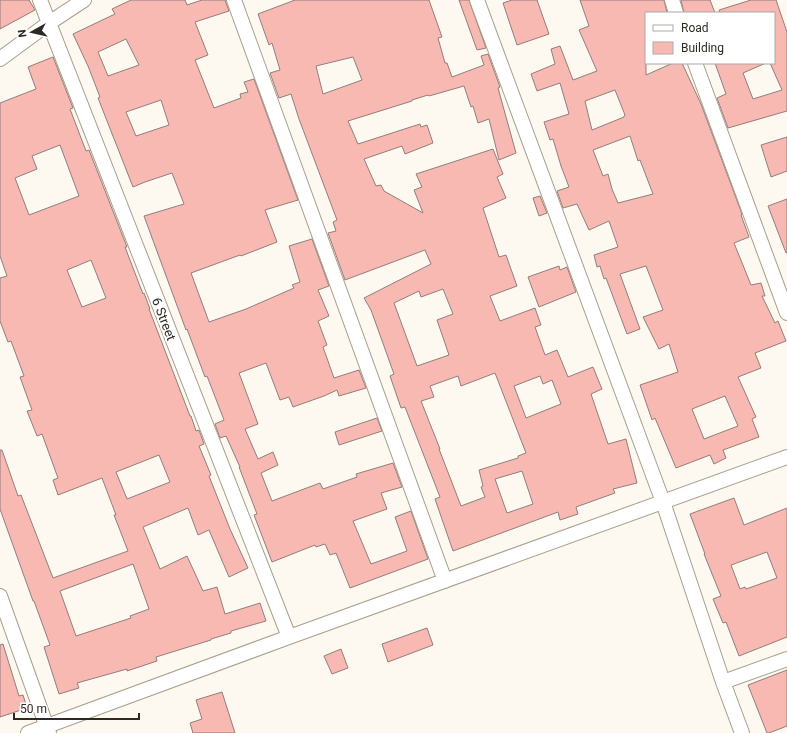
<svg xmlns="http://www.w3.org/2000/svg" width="787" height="733" font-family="Roboto,sans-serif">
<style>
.building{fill:#f7b9b2;stroke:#947d7a;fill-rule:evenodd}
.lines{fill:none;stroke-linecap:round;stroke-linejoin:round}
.street-casing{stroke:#a89f8c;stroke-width:16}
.street{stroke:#fff;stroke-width:14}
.labels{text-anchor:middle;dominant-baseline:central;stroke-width:4;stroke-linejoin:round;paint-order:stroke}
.street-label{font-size:13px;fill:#2e2a23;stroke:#fff}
</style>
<rect width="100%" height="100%" fill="#fdf9f1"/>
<path class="building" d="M0,0H29L35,10L0,29Z
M131,0H185L187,5L202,0H225L229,11L195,22L208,55L195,60L214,108L241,98L240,94L248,92L244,82L254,79L298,200L265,210L277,242L241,256L240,255L191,273L209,322L246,309L294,288L292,285L300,282L289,246L312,239L329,286L318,290L329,316L318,321L327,345L323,347L334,378L359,370L366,388L339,396L337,390L324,396L293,407L289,397L280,400L266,363L239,373L258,424L245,429L258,459L273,452L278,465L261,473L272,501L320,483L323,489L357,477L356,474L393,463L402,487L381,493L387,509L353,521L371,564L407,551L395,517L411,511L428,559L350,588L336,553L330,555L325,544L316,547L315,545L272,562L254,515L257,514L239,467H240L226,436L220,438L215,424L224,420L207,376L205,377L187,329L186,330L144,216L184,204L172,173L145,182L133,187L98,98L100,97L88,66L73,34L115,14L112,9ZM126,39L139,65L108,76L98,52ZM161,100L169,125L136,136L126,112Z
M295,0H429L442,37L438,38L445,63H447L452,77L484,65L481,56L488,54L500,87L498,88L516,153L499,160L489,119L478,123L473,106L471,107L464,86L429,96L428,95L412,100V101L348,121L358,144L420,124L421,127L427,125L433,143L405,154L402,146L364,159L376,186L381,185L384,191L423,213L414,190L422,187L416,174L493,149L503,174L497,177L506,198L483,208L499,257L506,255L517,286L490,296L500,321L535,308L541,325L535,327L545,355L557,350L568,377L593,367L602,389L591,394L608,444L626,439L637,483L613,489L615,493L576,507L578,514L560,520L558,512L453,551L435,499L440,497L405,407L401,408L390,376L394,374L371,310L364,298L431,264L425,250L345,280L328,233L336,231L333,222L337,220L299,119L291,94L279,98L270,73L280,70L272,43L269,45L258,14ZM353,57L362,80L323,94L316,66ZM443,289L453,314L437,320L449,355L417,366L394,303L419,291L421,297ZM495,373L526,453L518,456V458L479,470L483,486L481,487L485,497L461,506L439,449H440L421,401L434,397L430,386L458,376L461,386ZM540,376L543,384L552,380L561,404L526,418L514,386ZM522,471L533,504L507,513L495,479Z
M459,0H469L486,48L477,50Z
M512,0H537L549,34L517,45L503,3Z
M580,0H664L667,13H646V75L673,63H682L701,104L742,214L741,215L749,237L734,243L751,285L761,283L765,296H762L775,323L778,321L786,341L755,353L761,368L738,377L756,417L752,419L759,437L723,450L726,458L714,464L710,455L676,468L655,418L652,420L640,385L678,372L669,344L659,349L643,317L663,310L646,266L620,274L640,329L627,334L606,278L604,279L600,266L597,267L594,255L618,247L609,221L589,230L577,204L563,208L557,191L569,187L561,166L553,139L550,140L544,122L569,114L560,83L537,91L531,74L555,64L551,49L560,46L573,80L597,71L579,30L589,26ZM615,90L625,115L624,116V117L592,130L585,101ZM630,136L638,161L640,160L653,194L618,203L612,189L608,174L603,176L593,150ZM725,396L738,426L704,439L692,409Z
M681,0H710L715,13H684Z
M751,0H776L787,32V111L728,128L717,98L726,94L715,63H766L743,73L753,99L782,90L770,63H774V13H720L719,10Z
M53,57L73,108L70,109L86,151L89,150L127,247H125L143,294L144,293L150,309H149L190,416H191L196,431L199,430L204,444L199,446L211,475L209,476L230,529L248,568L229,577L209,530L198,535L188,508L143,527L160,569L187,556L203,591L217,587L225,614L260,603L266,621L231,631V633L211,639V640L156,657L157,661L127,671V669L77,683L79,688L59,694L44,647L50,645L34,601H33L0,509V450H2L18,496L21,495L53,578L128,551L114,515H116L102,478L58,495L53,480L58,478L42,434L37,436L27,411L32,410L20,377L24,376L11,341L8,342L0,321V278L7,276L0,256V103L36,89L28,67ZM60,145L79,196L29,215L15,178L37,169L32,156ZM91,260L106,298L82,307L67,270ZM159,455L170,482L127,499L116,472ZM133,564L149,609L130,616L131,618L76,636L60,591Z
M787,137V171L771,177L761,145Z
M540,196L547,213L539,216L533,198Z
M787,199V253H786L768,206Z
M559,266L560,270L567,267L576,292L539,307L528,277Z
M377,418L382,431L339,445L335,432Z
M734,498L744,525L787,508V637L739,656L726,622L723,623L713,599L721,596L704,554H705L690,514ZM767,552L777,578L746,589L745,587L740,589L731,565Z
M427,628L433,645L388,662L382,644Z
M3,644L19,696L23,695L27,708L0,717V645Z
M341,649L348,668L332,674L324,656Z
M787,670V726L769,733H767L748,685Z
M222,692L235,733H193L190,723L202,719L196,700Z"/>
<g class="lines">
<g class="street-casing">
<path id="street" d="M40,0L289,637
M234,0L445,581
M477,0L663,502L723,682L742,733
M672,0L676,13
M0,59L49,23L84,0
M695,63L787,313
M0,596L49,733
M723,682L787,659
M28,733L289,637L787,457"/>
</g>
<use href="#street" class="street"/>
</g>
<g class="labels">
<g class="street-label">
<text transform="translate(164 319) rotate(69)">6 Street</text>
</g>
</g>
<rect x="645" y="12" width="130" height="52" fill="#ffffff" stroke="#abaaa7"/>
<rect x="653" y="25" width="20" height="6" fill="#ffffff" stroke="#abaaa7"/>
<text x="681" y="32" font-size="12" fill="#2e2a23">Road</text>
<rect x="653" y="42" width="20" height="12" fill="#f7b9b2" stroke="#abaaa7"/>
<text x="681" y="52" font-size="12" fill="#2e2a23">Building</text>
<g transform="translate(32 32) rotate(262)" stroke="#ffffff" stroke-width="3" paint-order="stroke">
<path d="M0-3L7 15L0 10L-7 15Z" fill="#2e2a23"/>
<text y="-6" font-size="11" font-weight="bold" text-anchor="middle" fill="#2e2a23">N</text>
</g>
<path d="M14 713v6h125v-6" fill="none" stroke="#2e2a23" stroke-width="2"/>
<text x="20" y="713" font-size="12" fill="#2e2a23" stroke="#ffffff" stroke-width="3" paint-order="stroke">50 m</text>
</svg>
